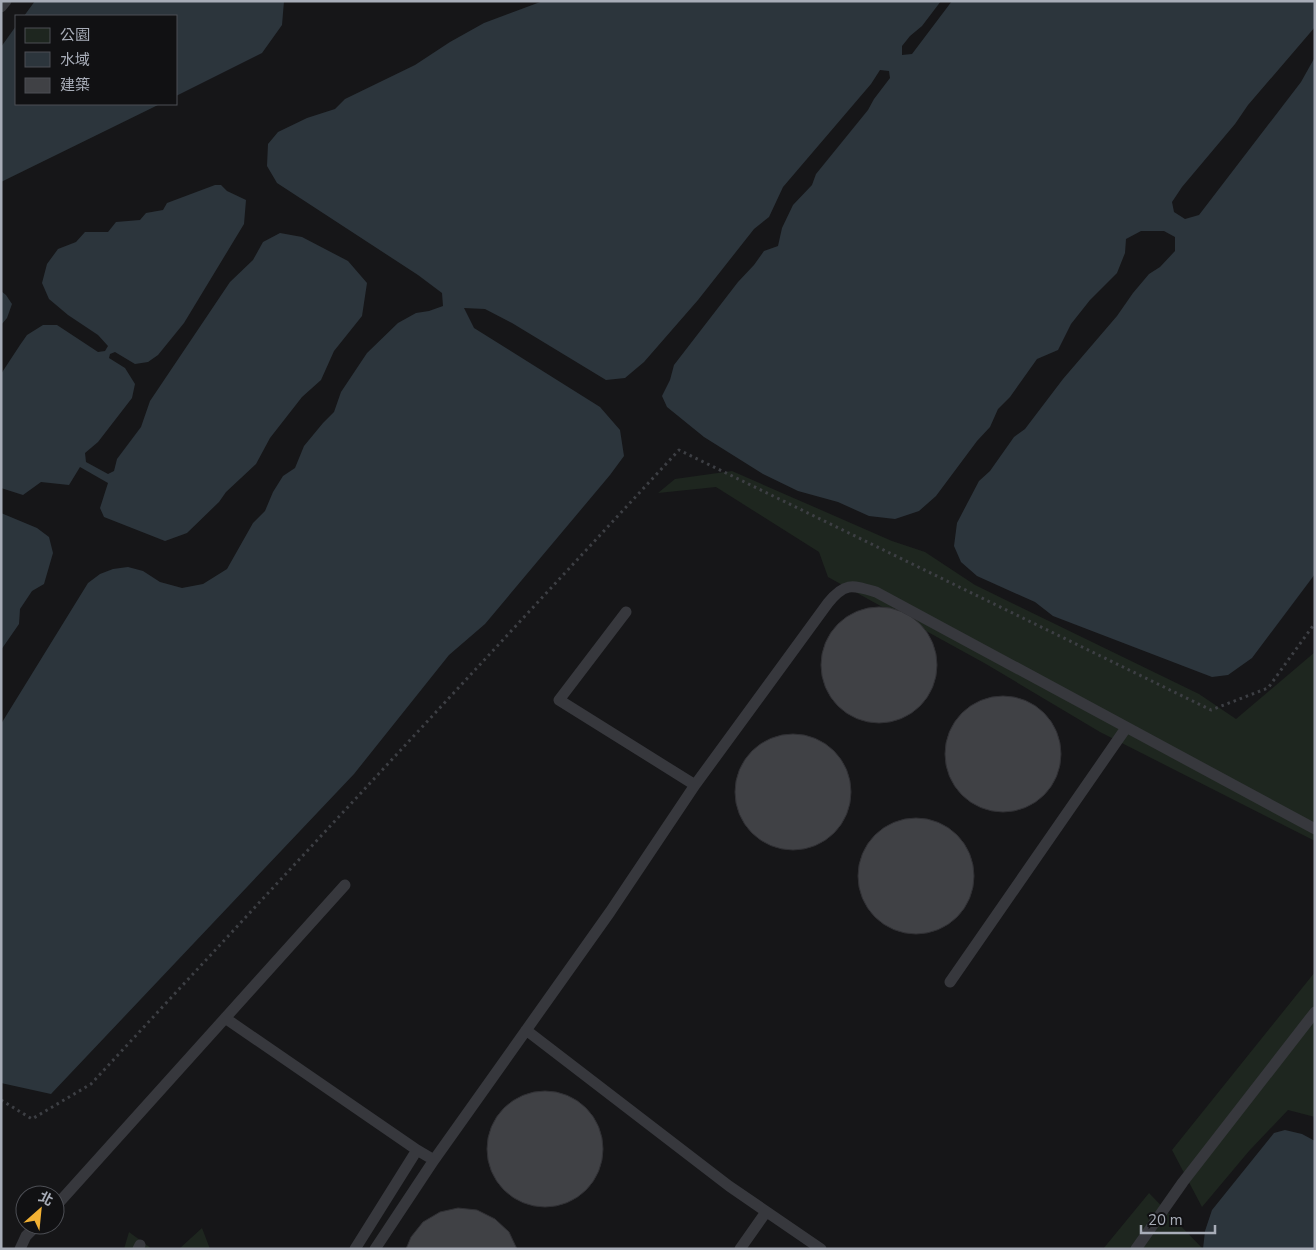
<svg xmlns="http://www.w3.org/2000/svg" width="1316" height="1250" font-family="'Nunito Sans','Noto Sans TC',sans-serif">
<style>
.green{fill:#1e261f}
.water{fill:#2c353c}
.building{fill:#404145;stroke:#303034}
.lines{fill:none;stroke-linecap:round;stroke-linejoin:round}
.path{stroke:#3d3f44;stroke-width:3;stroke-dasharray:2.5 4;stroke-linecap:butt}
.service{stroke:#37383d;stroke-width:11}
</style>
<rect width="100%" height="100%" fill="#161618"/>
<path class="green" d="M732,471L892,541L925,552L975,585L1199,694L1236,719L1315,652V841L1100,732L986,664L828,577L819,552L716,487L658,493L675,479Z
M1315,972V1117L1288,1110L1249,1151L1202,1207L1172,1150Z
M1149,1193L1203,1249H1103Z
M202,1228L210,1249H179Z
M129,1232L152,1249H124Z"/>
<path class="water" d="M35,1H284L282,25L262,53L176,96V16H24Z
M543,1H941L922,26L910,36L902,46V55L912,54L952,1H1315V27L1248,105L1235,124L1182,187L1172,202L1174,212L1185,219L1199,215L1301,82L1315,57V574L1252,658L1228,675L1212,677L1053,616L1035,602L977,576L961,562L954,546L957,523L979,481L990,471L1014,437L1025,429L1063,379L1117,316L1133,293L1149,274L1160,267L1175,251V237L1164,231H1141L1126,239L1125,253L1117,273L1090,300L1071,324L1058,350L1037,359L1010,397L998,409L990,427L977,441L936,496L919,511L895,519L869,516L838,502L798,491L763,474L704,437L667,407L662,396L670,380L674,365L738,282L754,265L764,251L778,246L782,228L793,205L812,185L816,174L868,110L874,99L890,78L889,71L880,70L871,84L783,187L769,217L754,229L698,300L644,362L625,378L606,380L512,323L485,309L464,308L474,328L600,407L620,430L624,456L610,475L485,624L449,655L354,774L51,1094L1,1083V724L88,583L100,574L113,569L128,567L143,571L160,582L182,588L203,584L227,569L253,523L265,511L273,492L283,476L295,468L304,446L323,423L334,412L341,392L367,353L398,323L416,313L429,311L443,306L442,293L418,275L277,183L267,166L268,144L278,132L307,118L335,109L345,99L415,65L450,42L484,23Z
M16,26V104H160L1,182V47Z
M215,185H221L227,191L246,200L244,224L184,323L158,355L148,362L135,364L115,352L110,354L109,358L125,368L135,384L132,398L98,442L85,453L86,462L108,474L114,471L117,459L141,427L150,401L230,282L253,260L263,242L280,233L302,237L348,261L367,283L362,316L334,351L321,380L302,397L270,438L256,464L226,492L219,502L187,533L165,541L104,517L100,508L108,483L80,467L69,485L41,482L23,495L1,488V374L20,345L27,335L43,325H57L98,352L105,351L108,346L98,335L68,315L49,299L42,283L47,264L58,249L76,242L85,232H108L116,222L140,220L146,213L163,210L167,203Z
M1,291L6,295L12,304L7,318L1,325Z
M1,513L37,528L49,537L53,553L44,584L32,591L20,609L19,624L1,650Z
M1285,1130L1302,1134L1315,1141V1249H1203L1205,1231L1212,1210L1274,1133Z"/>
<path class="building" d="M821 665a58 58 0 1 1 116 0a58 58 0 1 1-116 0Z
M945 754a58 58 0 1 1 116 0a58 58 0 1 1-116 0Z
M735 792a58 58 0 1 1 116 0a58 58 0 1 1-116 0Z
M858 876a58 58 0 1 1 116 0a58 58 0 1 1-116 0Z
M487 1149a58 58 0 1 1 116 0a58 58 0 1 1-116 0Z
M458,1208L477,1210L495,1219L509,1232L517,1249H406L411,1237L423,1222L440,1212Z"/>
<g class="lines">
<path class="path" d="M1,1100L32,1119L91,1084L679,450L1211,710L1268,688L1315,623"/>
<path class="service" d="M1,7L6,1
M626,612L559,700L695,785
M950,982L1126,728
M225,1018L417,1150L434,1160L610,912L695,785L828,603C845,582 852,585 876,592L1315,829
M526,1030L729,1186L821,1249
M55,1207L345,885
M20,1249L26,1236L37,1225
M138,1249L140,1245
M355,1249L417,1150
M375,1249L434,1160
M740,1249L766,1212
M1136,1249L1183,1182L1315,1012"/>
</g>
<rect width="1316" height="1250" fill="none" stroke="#a8adb8" stroke-width="5"/>
<rect x="15" y="15" width="162" height="90" fill="#111113" stroke="#4d4f55"/>
<rect x="25" y="28" width="25" height="15" fill="#1e261f" stroke="#4d4f55"/>
<text x="60" y="40" font-size="15" fill="#a8adb8">公園</text>
<rect x="25" y="52" width="25" height="15" fill="#2c353c" stroke="#4d4f55"/>
<text x="60" y="65" font-size="15" fill="#a8adb8">水域</text>
<rect x="25" y="78" width="25" height="15" fill="#404145" stroke="#4d4f55"/>
<text x="60" y="90" font-size="15" fill="#a8adb8">建築</text>
<g transform="translate(40 1210) rotate(27)"><circle r="24" fill="#111113" stroke="#4d4f55"/>
<path d="M0-4L9 19L0 12L-9 19Z" fill="#f2b134"/>
<text y="-8" font-size="14" font-weight="bold" text-anchor="middle" fill="#a8adb8">北</text>
</g>
<path d="M1141 1225v8h74v-8" fill="none" stroke="#a8adb8" stroke-width="2.5"/>
<text x="1148" y="1225" font-size="15" fill="#a8adb8" stroke="#111113" stroke-width="4" paint-order="stroke">20 m</text>
</svg>
